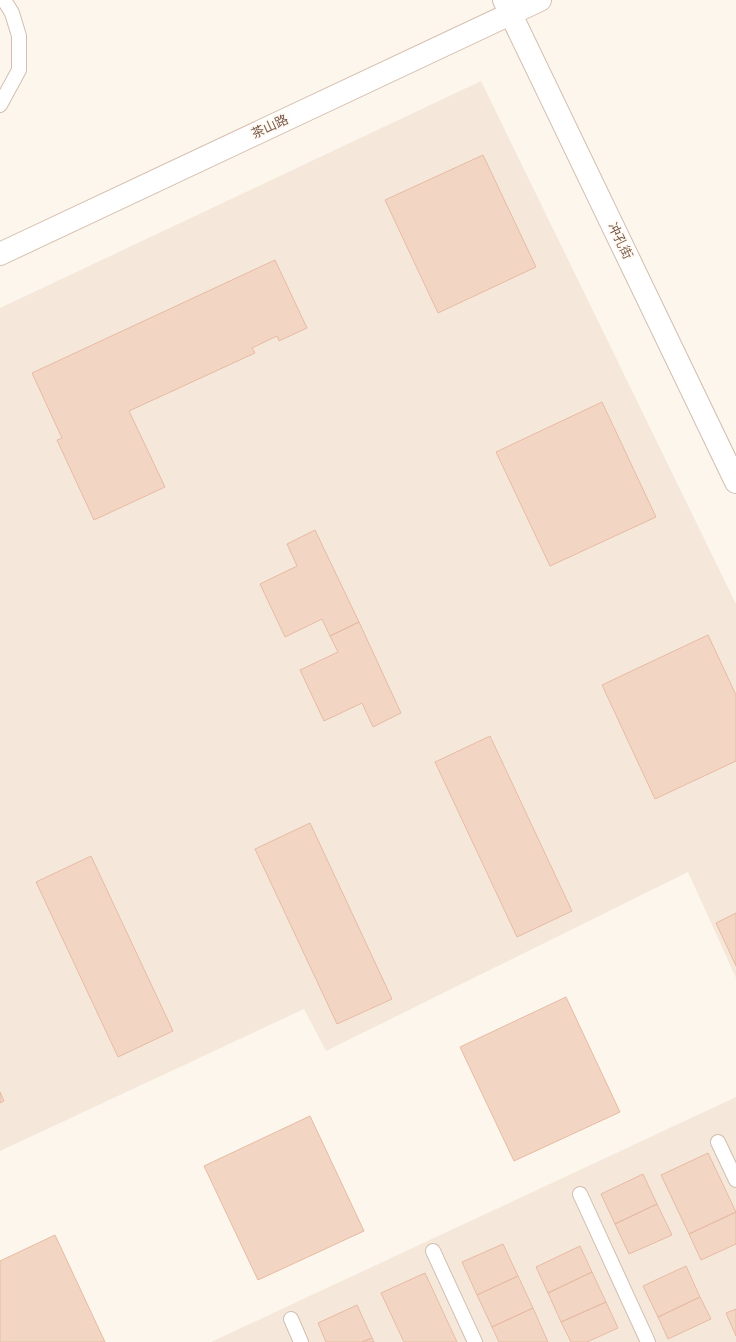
<svg xmlns="http://www.w3.org/2000/svg" width="736" height="1342" font-family="'Nunito Sans','Noto Sans SC',sans-serif">
<style>
.residential{fill:#f5e8da}
.building{fill:#f3d5c3;stroke:#e6bba3}
.lines{fill:none;stroke-linecap:round;stroke-linejoin:round}
.service-casing{stroke:#d1beb0;stroke-width:16}
.minor-casing{stroke:#d1beb0;stroke-width:24}
.secondary-casing{stroke:#d6c0b0;stroke-width:24}
.service{stroke:#fff;stroke-width:14}
.minor{stroke:#fff;stroke-width:22}
.secondary{stroke:#fff;stroke-width:22}
.labels{text-anchor:middle;dominant-baseline:central;stroke-width:4;stroke-linejoin:round;paint-order:stroke}
.street-label{font-size:13px;fill:#7a5c4d;stroke:#fffaf3}
</style>
<rect width="100%" height="100%" fill="#fdf6ec"/>
<path class="residential" d="M481,81L736,604V978L688,872L326,1051L304,1009L0,1151V308Z
M736,1097V1342H211Z"/>
<path class="building" d="M483,155L536,267L438,313L385,200Z
M275,260L307,328L279,341L277,336L252,348L255,353L129,411L165,487L94,520L57,440L62,438L32,373Z
M602,402L656,517L550,566L496,452Z
M315,530L359,622L330,636L322,619L285,637L260,584L297,566L287,544Z
M359,622L401,713L373,727L362,703L324,721L300,670L338,652L330,636Z
M708,635L736,695V761L655,799L602,685Z
M490,736L572,911L517,937L435,762Z
M310,823L392,999L337,1024L255,849Z
M91,856L173,1031L118,1057L36,882Z
M736,913V966L716,923Z
M566,997L620,1112L514,1161L460,1047Z
M0,1092L4,1101L0,1103Z
M310,1116L364,1231L258,1280L204,1166Z
M708,1153L736,1212L689,1234L661,1175Z
M643,1174L657,1204L615,1224L601,1194Z
M657,1204L672,1235L629,1254L615,1224Z
M736,1212V1244L701,1260L689,1234Z
M55,1235L105,1342H0V1261Z
M503,1244L518,1276L477,1295L462,1262Z
M580,1246L592,1272L548,1293L536,1267Z
M686,1266L700,1297L658,1317L643,1286Z
M592,1272L606,1302L561,1322L548,1293Z
M425,1273L457,1342H404L381,1293Z
M518,1276L533,1308L492,1327L477,1295Z
M700,1297L711,1319L668,1339L658,1317Z
M606,1302L618,1328L587,1342H571L561,1322Z
M357,1305L372,1338L362,1342H326L318,1323Z
M533,1308L548,1342H499L492,1327Z
M736,1309V1336L726,1313Z
M372,1338L374,1342H362Z"/>
<g class="lines">
<g class="service-casing">
<path id="service" d="M0,105L19,70V36L12,13L4,0
M718,1142L736,1180
M580,1194L648,1342
M433,1251L475,1342
M291,1319L301,1342"/>
</g>
<g class="minor-casing">
<path id="minor" d="M504,0L736,482"/>
</g>
<g class="secondary-casing">
<path id="secondary" d="M0,254L540,0"/>
</g>
<use href="#service" class="service"/>
<use href="#minor" class="minor"/>
<use href="#secondary" class="secondary"/>
</g>
<g class="labels">
<g class="street-label">
<text transform="translate(270 127) rotate(-25)">茶山路</text>
<text transform="translate(620 241) rotate(64)">冲孔街</text>
</g>
</g>
</svg>
